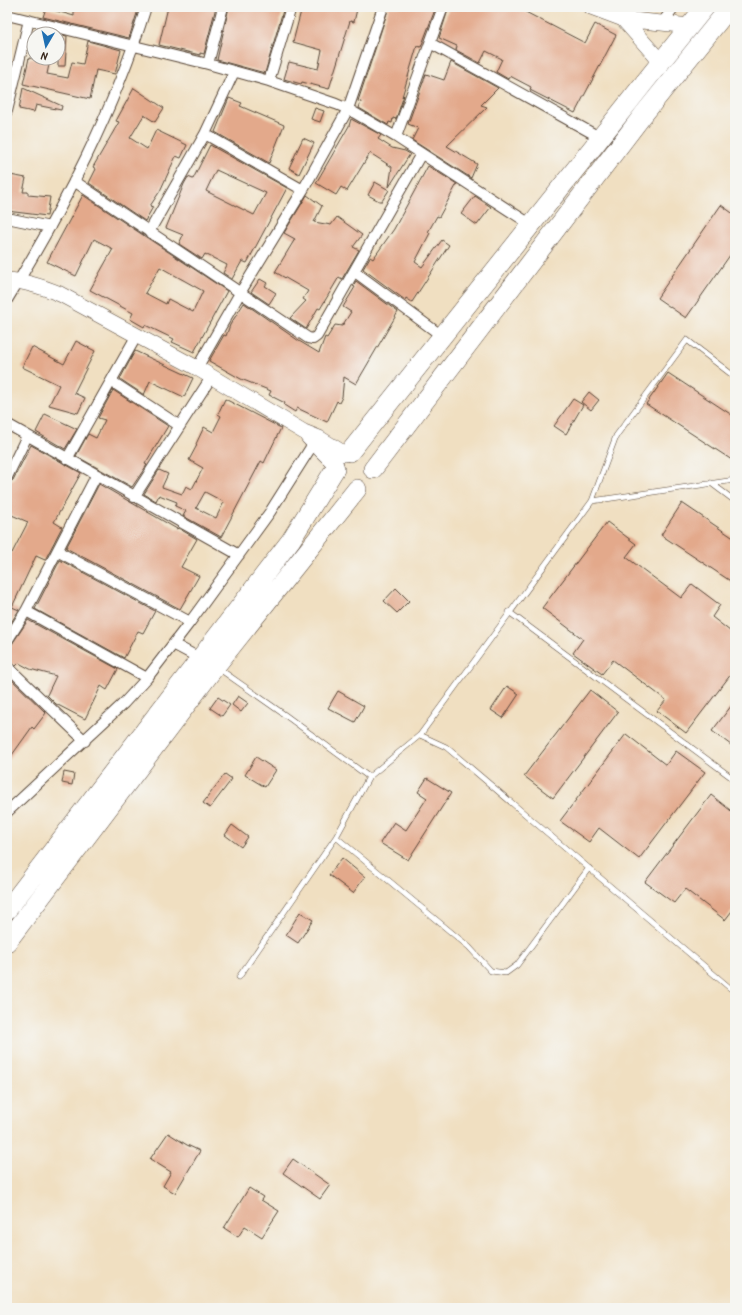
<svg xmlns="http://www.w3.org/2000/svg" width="742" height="1315" font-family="Kalam,sans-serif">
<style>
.building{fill:#e3a98b;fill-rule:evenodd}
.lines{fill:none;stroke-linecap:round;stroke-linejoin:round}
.lane-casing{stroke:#564536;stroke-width:6}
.street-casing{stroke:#564536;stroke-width:12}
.secondary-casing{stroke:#564536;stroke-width:16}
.highway-casing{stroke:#564536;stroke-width:20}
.lane{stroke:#fff;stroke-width:5}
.street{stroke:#fff;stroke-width:10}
.secondary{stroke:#fff;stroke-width:15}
.highway{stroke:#fff;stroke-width:19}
</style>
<rect width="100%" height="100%" fill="#f6f6f2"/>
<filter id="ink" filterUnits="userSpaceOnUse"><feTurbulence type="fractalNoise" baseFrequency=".025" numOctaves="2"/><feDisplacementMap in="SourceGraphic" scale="8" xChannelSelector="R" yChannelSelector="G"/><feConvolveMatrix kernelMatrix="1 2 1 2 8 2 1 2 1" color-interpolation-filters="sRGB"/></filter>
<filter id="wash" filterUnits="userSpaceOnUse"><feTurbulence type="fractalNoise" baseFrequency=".012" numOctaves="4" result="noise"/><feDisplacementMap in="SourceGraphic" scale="16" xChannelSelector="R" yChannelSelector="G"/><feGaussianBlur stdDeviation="0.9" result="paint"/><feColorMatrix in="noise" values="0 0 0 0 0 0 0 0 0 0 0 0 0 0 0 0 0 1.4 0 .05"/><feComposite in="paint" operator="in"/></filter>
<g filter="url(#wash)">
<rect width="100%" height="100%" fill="#f0dfc1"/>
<g id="blocks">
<path class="building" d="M74,7H139L129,38L43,17L46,8L74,16Z
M168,7H216L204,54L200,53V55L159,45Z
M229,7H284L265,73L217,60Z
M302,7H351L357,9L354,22L350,21L329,89L302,82L301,84L284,79L289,62L318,69L322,50L293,42Z
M389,7H436L421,47L417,46L402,97L404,95L396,119L393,118L392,123L389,122L388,125L359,108L361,102L358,101Z
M449,7H516L585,43L595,24L616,35L575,113L530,90L531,87L510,76L508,79L496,72L502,59L486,51L480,63L456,50L457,46L439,38Z
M58,34L67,36L65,66H58Z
M88,41L121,50L115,74L96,70L90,99L23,84L29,58L50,60L47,74L68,78L72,62L83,64Z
M451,62L498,88L481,105L487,107L447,146L477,164L471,178L412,140L418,128L408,124L426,74L444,80Z
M23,88L62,106L61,110L36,105L34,112L19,109Z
M134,88L164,108L155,122L144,115L130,138L147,149L156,130L187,145L181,158L176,156L160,191L150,206L153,207L145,221L89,183L96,169L93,167L119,122L116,121Z
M229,98L242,103L240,106L284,125L269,163L215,132Z
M315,108L324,111L320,122L311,119Z
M351,119L381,135L378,139L392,148L405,151L410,154L389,187L392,167L370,153L347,191L341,187L336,195L316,183L349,126Z
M303,138L314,143L299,174L289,168Z
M210,145L287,188L247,263L242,261L232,279L223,273L227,265L205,254L202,259L179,244L183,235L166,228L184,184L188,177L193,179ZM216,170L266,193L254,215L206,191Z
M428,166L457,184L439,217L437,216L428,232L430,233L415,262L422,267L442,240L449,245L412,302L406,298L405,300L363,269L370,257L373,259L394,229Z
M10,175L26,178L23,192H28V195L50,197L47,216L7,211V189Z
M375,182L389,190L382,201H379L368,195Z
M83,195L227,291L194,352L172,342L174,339L145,325L144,327L130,319L133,313L90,290L113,249L94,239L76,276L47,262ZM160,267L203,291L193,312L168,299L166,304L145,293Z
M307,195L322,206L314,222L331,225L337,217L362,235L353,247L359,250L342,279L339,277L320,309L318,308L306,329L290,318L306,301L303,299L308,291L275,272L295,239L284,233Z
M475,196L491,207L477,225L461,214Z
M721,205L735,215V248L686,318L657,298Z
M260,279L267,283L265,286L276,293L269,304L251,292Z
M356,281L398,312L356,384L344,377L342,397L339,403L337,401L327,422L297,408L295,412L284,405L285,403L269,395L271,391L241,379L209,361L224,335L226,336L230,325L244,303L299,341L319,353L325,337L327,338L335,325L342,326L351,312L343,307L355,287L353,286Z
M76,341L95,351L74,393L85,398L78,413L49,405L59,385L22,367L32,347L64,364Z
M135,351L193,378L184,397L150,381L144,395L120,379Z
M668,373L735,417V462L646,404Z
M113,390L168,426L145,464L147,465L132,487L76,456L88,434L96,438L105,420L98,418Z
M589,392L599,400L591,410L581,402Z
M225,399L281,428L264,463L261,461L221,537L183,516L186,511L175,506L177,502L159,495L156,501L144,494L159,470L168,474L162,487L182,494L186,486L192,489L203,468L189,460L197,445L196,444L204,427L213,432L221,416L218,414ZM205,492L224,502L216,518L196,508Z
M573,399L583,405L566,434L554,426Z
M45,414L77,429L65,449L36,432Z
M31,445L81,473L54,522L62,527L45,560L36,556L12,607L19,610L7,629V559L10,552L12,553L28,522L7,513V483L13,480Z
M99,484L177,529L178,528L197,539L181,567L199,576L180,609L66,548Z
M682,503L735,539V584L661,535Z
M607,522L636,544L626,557L681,598L692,584L720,605L712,617L735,635V669L686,733L657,711L666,700L613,660L602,674L573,653L583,639L542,608Z
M60,560L155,611L143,633L138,631L124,658L35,609Z
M396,588L409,601L397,613L384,601Z
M28,620L118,669L107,690L101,686L85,719L56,704L47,695L56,676L30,669L19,663L16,666L7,660V647L12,644Z
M7,675L46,713L34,729L32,727L7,762Z
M507,686L519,694L503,718L491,710Z
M590,690L618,712L553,798L524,776Z
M338,691L364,706L355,722L328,708Z
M238,696L248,703L241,712L232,705Z
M218,697L230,705L222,716L210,708Z
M735,701V748L712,731Z
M626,734L666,765L676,751L705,772L639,859L599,828L589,842L560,821Z
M256,757L276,770L265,787L245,775Z
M64,772L74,774L72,785L62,783Z
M225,774L232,779L210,808L203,803Z
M427,778L451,793L408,860L380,843L394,822L406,830L427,798L418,792Z
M711,795L735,814V907L725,920L685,889L674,903L645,882Z
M232,825L248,837L241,847L225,835Z
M342,858L365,877L353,893L329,875Z
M300,912L313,920L298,943L286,935Z
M168,1133L187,1145L200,1151L175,1193L163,1186L171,1172L150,1159Z
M293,1159L330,1185L320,1199L283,1173Z
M249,1188L263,1197L261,1200L279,1211L262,1237L245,1226L238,1237L224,1228Z"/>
</g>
</g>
<g filter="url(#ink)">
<use href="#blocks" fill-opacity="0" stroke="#564536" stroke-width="1"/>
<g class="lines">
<g class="lane-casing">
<path id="lane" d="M711,483L735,501
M592,501L616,436L687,340L735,377
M509,612L735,780
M218,668L285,715L369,777L336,837L239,977
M420,735L446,747L730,988
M369,777L420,735L592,501L735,480
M336,837L469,947L491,971L506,973L517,965L589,868"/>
</g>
<g class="street-casing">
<path id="street" d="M7,15L208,64L269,81L336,104L348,109L396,137L530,224
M662,23L674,7
M430,43L601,138
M208,64L223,7
M269,81L291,7
M7,111L29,20
M205,134L303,190
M396,137L443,7
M74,181L308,338L313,339L317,336L421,154
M7,218L50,227
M149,232L205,134L234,72
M355,272L442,336
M7,300C64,207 114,111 146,7
M197,368L240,293L303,190L348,109L383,7
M111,381L180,426
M7,424L239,555
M67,459L137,335
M7,477L27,436
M134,497L212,376
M57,551L190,622L270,512L313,444
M26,611L147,678
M7,641L26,611L96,476
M173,644L203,660
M7,666L85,741
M7,812L124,703L147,678L190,622"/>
</g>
<g class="secondary-casing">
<path id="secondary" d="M591,7L623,19L690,26
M623,19L660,61
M7,280C26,281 43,287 60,294L197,368L304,432L319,438L345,454
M308,437L336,465"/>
</g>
<g class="highway-casing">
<path id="highway" d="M350,452C468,304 586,155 705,7
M373,469L643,115L730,7
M7,910L291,540L335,469
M7,942L215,667L357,489"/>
</g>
<use href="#lane" class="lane"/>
<use href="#street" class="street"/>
<use href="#secondary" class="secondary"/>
<use href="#highway" class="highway"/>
</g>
</g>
<rect width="742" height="1315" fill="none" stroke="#f6f6f2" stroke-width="24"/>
<g transform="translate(46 46) rotate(189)"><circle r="19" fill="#f6f6f2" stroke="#aba49d"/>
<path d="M0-3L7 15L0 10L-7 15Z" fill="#1f6fb2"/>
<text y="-6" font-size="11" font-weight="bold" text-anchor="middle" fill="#3b2a1e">N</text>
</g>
</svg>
